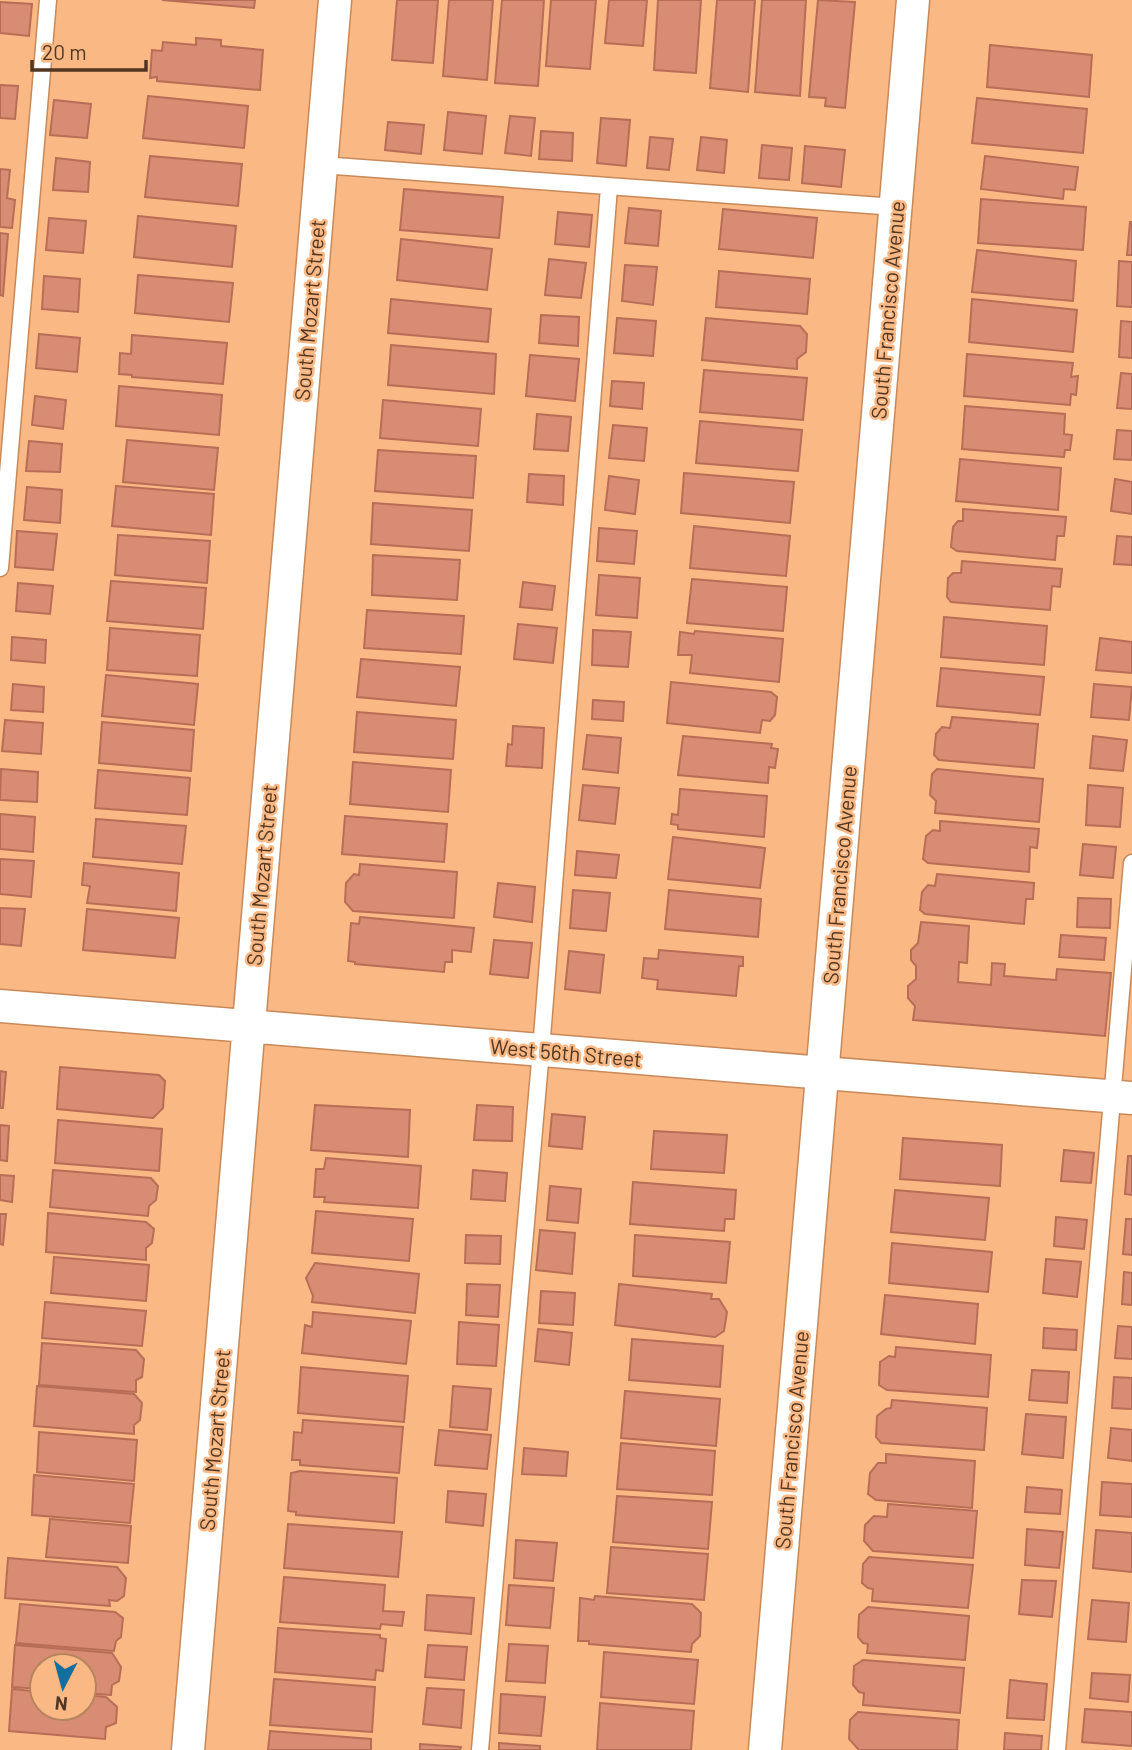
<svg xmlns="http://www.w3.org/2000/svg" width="1132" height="1750" font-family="Barlow,sans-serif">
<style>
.building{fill:#d98c74;stroke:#b86e56;stroke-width:2}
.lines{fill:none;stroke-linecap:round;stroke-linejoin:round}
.lane-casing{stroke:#c88958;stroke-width:19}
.street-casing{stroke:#c88958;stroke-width:35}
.lane{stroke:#fff;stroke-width:16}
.street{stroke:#fff;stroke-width:32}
.labels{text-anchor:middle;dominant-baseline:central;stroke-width:5;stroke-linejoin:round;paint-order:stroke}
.street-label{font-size:21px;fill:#513621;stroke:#fab885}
</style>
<rect width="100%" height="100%" fill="#fab885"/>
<path class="building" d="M162,0H255L254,8Z
M397,0H438L433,63L392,60Z
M449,0H493L487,80L443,76Z
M502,0H544L538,86L495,83Z
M551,0H596L590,69L546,66Z
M609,0H647L643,46L605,43Z
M658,0H701L696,73L654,70Z
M717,0H755L748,92L710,88Z
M762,0H806L800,96L755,92Z
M818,0L855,2L845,108L825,106L826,98L809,97Z
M0,2L32,4L29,36L0,33Z
M196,38L221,40V46L263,50L260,90L157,81V77L150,78L152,50L162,51L163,42L196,45Z
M990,45L1092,55L1089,97L987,87Z
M0,85L18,86L15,119L0,118Z
M148,96L248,106L244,148L143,138Z
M977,98L1087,109L1083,153L972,143Z
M54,100L91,104L87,138L50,135Z
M448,112L486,116L482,154L444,150Z
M510,116L535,118L531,156L505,153Z
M601,118L630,120L626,166L597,163Z
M388,122L424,125L421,154L385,150Z
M541,131L573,133L572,161L539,159Z
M650,137L673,139L669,170L647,168Z
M701,137L727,140L724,173L697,170Z
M762,145L792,148L789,180L759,178Z
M805,146L845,150L841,187L802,183Z
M150,156L242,164L238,206L145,197Z
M985,156L1078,167L1075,190L1064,189L1063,199L981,189Z
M56,158L90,162L88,192L53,190Z
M0,169L10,170L7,198L15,200L12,228L0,227Z
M404,189L503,197L499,238L400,230Z
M981,199L1086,207L1083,250L978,243Z
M629,208L661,211L658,246L625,243Z
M723,209L817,218L813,258L719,249Z
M558,212L592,215L589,247L555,244Z
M138,216L236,226L232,267L134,257Z
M49,218L86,221L83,253L46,250Z
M1130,222H1132V255H1127Z
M0,233L8,234L3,296L0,295Z
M401,239L492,249L487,290L397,280Z
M977,250L1076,261L1073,301L972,292Z
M549,259L586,263L581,298L545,295Z
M1119,261L1132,262V307L1117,306Z
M625,265L657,267L653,305L622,301Z
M719,271L810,279L807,314L716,307Z
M138,275L233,283L229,322L135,313Z
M44,276L80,279L78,312L42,309Z
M391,299L491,309L488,342L388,333Z
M972,299L1077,310L1073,352L969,342Z
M541,315L579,317L578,346L539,343Z
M617,318L656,321L653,356L614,353Z
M706,318L800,326L807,334L806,352L797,359V369L702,360Z
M1121,321L1132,322V358L1119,357Z
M39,334L80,338L77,372L36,368Z
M132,335L227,343L223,384L132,377V375L119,374L120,353L131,354Z
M391,345L496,354L494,394L388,385Z
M967,354L1073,363L1071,377L1078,376L1076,395L1071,394L1070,405L964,396Z
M530,355L579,359L575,401L526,396Z
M704,370L807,378L803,420L700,412Z
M1121,373L1132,374V409L1117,408Z
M612,381L644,383L642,409L610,406Z
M119,386L222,395L219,435L116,426Z
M35,396L66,400L63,429L32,425Z
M383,400L481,409L478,446L380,438Z
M965,406L1065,414L1064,434L1072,435L1070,450H1065L1064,457L962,449Z
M537,414L571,417L568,451L534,449Z
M700,421L802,430L798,471L696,463Z
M613,425L647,428L644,461L609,458Z
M1117,430L1132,431V460L1114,459Z
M127,440L218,448L214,490L123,482Z
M29,441L62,444L60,472L26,471Z
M378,450L476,456L473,498L375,491Z
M960,459L1061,468L1058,510L956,501Z
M684,473L794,482L790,523L681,513Z
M529,474L564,476L563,505L527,502Z
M609,476L639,480L635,514L605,510Z
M1115,479L1132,482V514L1111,511Z
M116,486L214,494L211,535L112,526Z
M27,487L62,490L60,523L24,520Z
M373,503L472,510L469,551L371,544Z
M963,509L1066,517L1064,536H1057L1055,560L957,551L951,547L953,527L958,521H963Z
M694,526L790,536L786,576L690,568Z
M599,528L637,531L634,564L597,561Z
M17,531L57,534L53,570L15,567Z
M118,535L210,541L207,583L115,575Z
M1117,536L1132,537V565L1114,564Z
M373,555L460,560L457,600L372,595Z
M962,561L1062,569L1060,587L1052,586L1050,610L951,602L947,597L948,578L953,573H961Z
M599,575L640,578L637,618L596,615Z
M692,579L787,587L783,631L687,623Z
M111,581L206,588L203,629L107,621Z
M523,582L555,586L552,610L520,607Z
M18,583L53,586L50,614L16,611Z
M367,610L464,616L461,654L364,648Z
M944,617L1047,626L1044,665L941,657Z
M518,624L557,628L553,663L514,659Z
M110,628L200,635L197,676L107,670Z
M593,630L631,632L628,667L592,665Z
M695,631L783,639L779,682L690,673L692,655H678L680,632L694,634Z
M12,637L46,640L45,663L11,660Z
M1100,638L1132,642V673L1096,670Z
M361,659L460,667L456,706L357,697Z
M941,668L1044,677L1040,715L937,706Z
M106,675L198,684L194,725L102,716Z
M671,682L771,692L777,697L775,715L770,721L762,720L760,733L667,723Z
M13,684L44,687L43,712L11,710Z
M1094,684L1132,687L1129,720L1091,717Z
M593,700L624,702L623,721L592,719Z
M357,712L456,720L453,759L354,752Z
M952,717L1038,724L1034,768L939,760L934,755L936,734L942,727L950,728Z
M5,720L43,723L41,754L2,751Z
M102,722L194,730L191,771L99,763Z
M513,726L544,728L542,768L506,766L508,744L512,745Z
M587,735L621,738L618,773L583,769Z
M683,736L772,744L771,748L778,749L775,768L769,767L768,783L678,775Z
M1093,736L1127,740L1123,771L1090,768Z
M353,762L451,770L448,812L350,804Z
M1,769L38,772L37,802L0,800Z
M937,769L1043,779L1039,822L935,813L936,801L930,795L932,774Z
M98,770L190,778L187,815L95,808Z
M583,785L619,788L615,824L579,820Z
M1088,785L1123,788L1120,827L1086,825Z
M680,789L767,796L764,837L678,829V825L671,824L672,814L678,815Z
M0,814L35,817L33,852L0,849Z
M345,816L447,824L444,862L342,854Z
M96,819L186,826L182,864L93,857Z
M940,821L1039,829L1037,848L1030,847L1029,872L928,863L923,859L926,836L933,830L940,831Z
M673,837L765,848L760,888L668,879Z
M1083,844L1116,847L1113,878L1080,875Z
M577,851L619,855L616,878L575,875Z
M0,859L34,861L31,897L0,894Z
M84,863L179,873L176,911L87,903L90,886L82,885Z
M360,864L457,872L454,918L353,911L345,902L346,883L354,874L359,875Z
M937,874L1034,883L1033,899H1026L1024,924L925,914L920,910L922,892L928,885L935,886Z
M498,883L535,887L532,922L494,917Z
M573,890L610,893L606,931L570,928Z
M669,890L761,899L758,937L665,929Z
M1078,898L1111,899L1110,928L1077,927Z
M0,908L25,909L21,946L0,944Z
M87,909L179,918L175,958L83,950Z
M360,917L474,928L471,952L452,950V962H445L444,972L355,964V962L348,961L351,923L359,924Z
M921,922L969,926L967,963L959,962L958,982L991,985L992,963L1005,964L1004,976L1056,980L1057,969L1111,973L1105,1036L913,1020L915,1006L908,998V986L916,979V966L911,960V950L918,943Z
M1061,935L1106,938L1104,960L1059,957Z
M494,940L532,943L528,978L490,974Z
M659,950L743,957V966H739L736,996L657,989L658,980L642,978L644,958L658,959Z
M569,951L604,955L600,993L565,989Z
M60,1067L159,1075L165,1081L163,1108L153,1118L57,1109Z
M0,1071L6,1072L3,1108H0Z
M315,1105L410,1110L408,1157L311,1150Z
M477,1105L513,1107L512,1141L474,1140Z
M552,1114L585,1117L582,1149L549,1146Z
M58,1120L162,1129L159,1171L55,1163Z
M0,1125L9,1126L7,1161L0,1160Z
M654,1131L727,1135L724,1173L651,1169Z
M903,1138L1002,1145L1000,1186L900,1179Z
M1064,1150L1094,1153L1091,1183L1061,1181Z
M1128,1156H1132V1195L1125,1194Z
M326,1158L421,1166L418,1208L324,1202L325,1197H314L316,1169H324Z
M53,1170L151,1178L158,1186L156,1200L149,1206L148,1216L50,1207Z
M473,1170L507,1173L505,1201L471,1199Z
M0,1175L14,1176L12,1202L0,1200Z
M633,1182L736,1190L734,1219H725L724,1231L630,1224Z
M550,1186L581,1189L578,1223L547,1220Z
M895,1190L989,1198L985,1240L891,1232Z
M316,1211L413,1219L409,1261L312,1253Z
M48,1213L146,1222L154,1229L152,1243L146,1248V1260L46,1252Z
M0,1214H6L3,1245L0,1244Z
M1056,1217L1087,1220L1084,1249L1054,1246Z
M1126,1219H1132V1255L1123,1254Z
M540,1230L575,1233L572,1274L536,1270Z
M466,1235L501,1236L500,1264L465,1263Z
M635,1235L730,1242L726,1283L633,1276Z
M892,1243L992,1252L988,1292L889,1283Z
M54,1257L149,1265L146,1301L51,1293Z
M1046,1259L1081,1262L1077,1297L1043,1293Z
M315,1263L419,1274L415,1313L312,1302L313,1296L306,1278Z
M1124,1272L1132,1273V1305L1122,1304Z
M467,1284L500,1285L498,1317L466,1315Z
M619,1284L712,1294L711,1299H719L727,1312L724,1331L715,1337L615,1325Z
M541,1291L575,1293L573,1325L539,1323Z
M885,1295L978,1304L975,1344L881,1334Z
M45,1302L146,1311L142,1346L42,1338Z
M313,1312L411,1321L406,1364L302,1353L305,1325L312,1327Z
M459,1322L499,1325L496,1366L457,1364Z
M1118,1326L1132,1327V1359L1115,1358Z
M1044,1328L1077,1330L1076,1350L1043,1348Z
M538,1329L572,1333L569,1365L535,1361Z
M632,1339L723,1346L720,1387L629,1380Z
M42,1343L136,1350L144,1359L142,1377L136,1380V1392L39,1385Z
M896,1347L991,1355L988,1397L887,1390L879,1385L880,1362L889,1356L895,1357Z
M301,1367L408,1376L404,1422L298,1413Z
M1032,1370L1069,1372L1067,1403L1029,1400Z
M1114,1377L1132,1378V1409L1112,1408Z
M37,1386L134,1394L142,1403L140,1420L134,1425V1434L34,1426Z
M453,1386L491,1389L487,1430L450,1427Z
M625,1391L720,1399L716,1446L621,1438Z
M892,1400L987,1408L984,1450L881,1443L876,1437L877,1416L886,1409L891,1408Z
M1026,1414L1066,1417L1063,1458L1022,1454Z
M303,1420L403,1427L399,1473L300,1465V1460H292L294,1432L302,1433Z
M1111,1428L1132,1430V1461L1108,1458Z
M439,1430L491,1435L487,1469L435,1465Z
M39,1432L137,1440L134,1481L37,1472Z
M621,1443L715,1451L712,1495L617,1489Z
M524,1448L568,1452L566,1476L522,1474Z
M886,1454L975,1461L972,1508L876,1500L868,1494L870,1473L878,1463H886Z
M300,1471L397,1478L394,1523L296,1515V1512L288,1511L291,1473Z
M34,1475L134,1484L130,1523L32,1515Z
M1102,1482L1132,1484V1517L1100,1515Z
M1027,1487L1062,1490L1060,1514L1025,1512Z
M448,1491L486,1494L483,1526L446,1522Z
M617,1496L712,1502L708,1549L613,1542Z
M888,1504L977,1511L973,1558L873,1551L864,1541L865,1525L874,1516L887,1517Z
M50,1519L131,1526L128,1563L46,1557Z
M288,1524L402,1532L398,1577L284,1568Z
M1027,1529L1063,1532L1059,1568L1025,1565Z
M1096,1530L1132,1533V1572L1093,1568Z
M516,1540L557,1543L553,1581L514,1578Z
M611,1547L708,1554L704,1600L607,1593Z
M869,1557L973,1565L968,1608L872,1601L873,1589L868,1588L862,1583L863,1564Z
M8,1558L117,1567L126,1578L124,1596L117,1601L109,1600L110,1606L5,1598Z
M284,1577L385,1585L383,1611L404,1612L402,1626L381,1624L380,1629L280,1622Z
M1022,1580L1056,1581L1052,1617L1019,1614Z
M509,1585L554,1588L550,1628L506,1625Z
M427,1595L474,1598L471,1634L425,1630Z
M595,1596L692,1604L701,1613L700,1636L692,1644L691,1652L589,1644V1641H578L580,1598L594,1600Z
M1092,1600L1129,1603L1126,1642L1088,1639Z
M20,1604L115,1612L123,1618L121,1637L116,1641L114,1651L16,1643Z
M868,1607L969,1616L965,1660L867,1653L868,1644L863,1643L858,1637L859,1615Z
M278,1628L380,1635V1638L386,1639L383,1671L376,1670L375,1680L275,1672Z
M509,1644L548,1646L545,1683L506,1681Z
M15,1645L112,1653L121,1667L119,1681L112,1685L111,1695L84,1693V1666H42V1689L12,1687Z
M428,1645L467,1647L464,1680L425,1677Z
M604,1652L698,1660L694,1704L601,1697Z
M863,1660L964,1668L960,1713L863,1705L864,1693L859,1692L853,1685L854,1666Z
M1092,1673L1130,1675L1128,1702L1090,1698Z
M274,1679L375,1687L372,1732L270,1725Z
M1010,1680L1047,1684L1044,1720L1007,1718Z
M427,1688L464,1690L461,1728L423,1724Z
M12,1689L42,1692V1708H84V1695L106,1697L117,1707L116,1723L106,1727L105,1739L9,1731Z
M501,1694L545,1697L541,1736L499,1733Z
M600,1703L694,1711L691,1750H597Z
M1085,1709L1132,1712V1746L1082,1742Z
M858,1712L959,1720L957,1750H859L849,1739L850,1720Z
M270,1731L371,1739V1750H268Z
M1005,1733L1042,1736L1041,1750H1004Z
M499,1743L540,1746V1750H499Z
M420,1744L461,1747L460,1750H420Z"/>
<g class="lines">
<g class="lane-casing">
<path id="lane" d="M321,165L896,207
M0,568L48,0
M480,1750L541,1050L609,187
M1057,1750L1132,863"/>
</g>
<g class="street-casing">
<path id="street" d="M0,1006L1132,1098
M188,1750L335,0
M765,1750L913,0"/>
</g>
<use href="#lane" class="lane"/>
<use href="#street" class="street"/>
</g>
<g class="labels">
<g class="street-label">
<text transform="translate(309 310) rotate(-85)">South Mozart Street</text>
<text transform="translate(887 310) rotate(-85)">South Francisco Avenue</text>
<text transform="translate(261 875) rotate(-85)">South Mozart Street</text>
<text transform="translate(839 875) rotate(-85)">South Francisco Avenue</text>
<text transform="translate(566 1052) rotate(5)">West 56th Street</text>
<text transform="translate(214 1440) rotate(-85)">South Mozart Street</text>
<text transform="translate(791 1440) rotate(-85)">South Francisco Avenue</text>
</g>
</g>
<g transform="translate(63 1687) rotate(186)"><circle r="33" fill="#fab885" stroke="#b6845d" stroke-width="2"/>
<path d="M0-5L12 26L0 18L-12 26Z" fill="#156f9e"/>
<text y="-10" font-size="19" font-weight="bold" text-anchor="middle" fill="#513621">N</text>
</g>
<path d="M32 60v10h114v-10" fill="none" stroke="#513621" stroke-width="3.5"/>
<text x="42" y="60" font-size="21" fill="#513621" stroke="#fab885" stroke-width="5" paint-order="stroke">20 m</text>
</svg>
